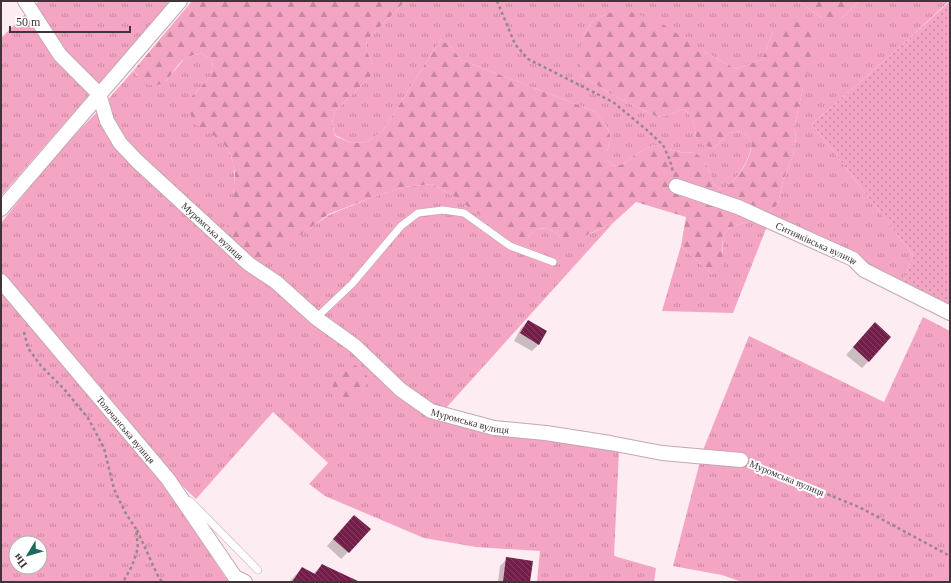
<svg xmlns="http://www.w3.org/2000/svg" width="951" height="583" font-family="Georgia,serif">
<style>
.grass{fill:url(#grass-tufts);fill-rule:evenodd}
.forest{fill:url(#forest-firs)}
.garden{fill:url(#garden-dots)}
.shadow{fill:#0003}
.building{fill:url(#building-back-hatch)}
.lines{fill:none;stroke-linecap:round;stroke-linejoin:round}
.service-casing{stroke:#c3a8b2;stroke-width:8}
.minor-casing{stroke:#c3a8b2;stroke-width:16}
.path{stroke:#96888d;stroke-width:2.5;stroke-dasharray:3 3;stroke-linecap:butt}
.service{stroke:#fff;stroke-width:7}
.minor{stroke:#fff;stroke-width:14}
.labels{text-anchor:middle;dominant-baseline:central;stroke-width:4;stroke-linejoin:round;paint-order:stroke}
.street-label{font-size:10px;fill:#3f3438;stroke:#fff}
</style>
<defs>
<pattern id="grass-tufts" width="24" height="20" patternUnits="userSpaceOnUse"><rect width="24" height="20" fill="#f3a5c3"/><path d="M3 7l-1-3M5 7V3M7 7l1-3M15 17l-1-3M17 17v-4M19 17l1-3" fill="none" stroke="#c6879f"/></pattern>
<pattern id="forest-firs" width="22" height="20" patternUnits="userSpaceOnUse"><rect width="22" height="20" fill="#f3a5c3"/><path d="M5 1l3.5 6h-7zM16 11l3.5 6h-7z" fill="#c6879f"/></pattern>
<pattern id="garden-dots" width="8" height="8" patternUnits="userSpaceOnUse"><rect width="8" height="8" fill="#f3a5c3"/><path d="M2 2h.1M6 6h.1" fill="none" stroke="#c6879f" stroke-width="1.8" stroke-linecap="round"/></pattern>
<pattern id="building-back-hatch" width="6" height="6" patternUnits="userSpaceOnUse"><rect width="6" height="6" fill="#731e48"/><path d="M-1 5l2 2M0 0l6 6M5-1l2 2" fill="none" stroke="#833f61"/></pattern>
</defs>
<rect width="100%" height="100%" fill="#fdecf2"/>
<path class="grass" d="M39,1H171L1,196V38Z
M406,1H798L822,18H842L859,1H949L900,47L812,124L913,255L903,282L771,216L733,313L662,311L681,246L712,274L723,252L722,237L729,228L765,216L778,204L783,180L793,156L796,137L794,128L803,88L773,32L762,59L736,69L705,52L606,14L592,22L583,36L580,75L613,95L657,117L668,115L682,109C695,114 694,128 697,140L714,148L729,133L741,131C745,134 750,137 751,142C753,157 734,186 720,190C709,182 712,174 706,164C703,160 697,156 694,152L684,153L653,145L636,154L625,163L617,166L612,165L607,160V151L611,138L607,127L594,111L461,60L450,46L441,39L382,132L366,142L351,143L335,135L332,123L335,111L370,77L372,62L366,50L367,40Z
M201,53L213,61L211,76L192,96L194,123C202,128 217,135 223,142C237,160 235,177 233,198L301,234L329,215L370,198L404,187L432,184L527,238L537,229L548,228L563,239L590,234L613,223L437,418L486,432L619,451L614,556L656,568L654,582H537L540,551L476,547L424,538L325,496L309,484L328,463L273,412L196,499L171,475L1,276V223L59,151L96,113L134,70L137,76L166,81L185,58Z
M1,288L163,482L225,577L236,582H1ZM16,543H40V567H16Z
M923,317L950,331V582H742L722,575L673,566L703,450L749,336L884,402Z"/>
<path class="forest" d="M192,1H406L367,40L366,50L372,62L374,69L370,77L335,111L332,123L335,136L351,143L366,142L382,132L441,39L450,46L461,60L594,111L607,127L611,138L607,151V160L612,165L617,166L625,163L636,154L653,145L684,153L694,152C698,155 703,159 706,164C712,174 709,182 720,190C734,186 754,157 751,142C750,137 745,134 741,131L729,133L714,148L703,145L697,141C694,128 695,114 682,109L668,115L657,117L613,95L580,75L578,63L583,36L592,22L606,14L623,9L661,23L705,52L736,69L762,59L773,32L795,21L810,27L818,37L803,88L794,128L796,137L793,156L783,180L778,204L765,216L729,228L722,237L723,266L720,272L712,274L681,246L686,217L636,202L613,223L576,240L563,239L548,228L537,229L527,238L516,241L455,197L432,184L404,187L370,198L329,214L269,258H254L234,241L227,227L233,198L235,173L231,155L222,141L194,123L190,113L192,96L211,76L213,61L201,53C196,54 190,56 186,58C173,65 171,87 151,85C143,85 138,77 134,70Z
M798,1H859L842,18H822Z
M348,365H355L367,376C364,394 363,399 345,404L336,397L332,388L336,377Z"/>
<path class="garden" d="M950,1V308L903,282L913,255L812,124L900,47Z"/>
<path class="shadow" d="M528,321L539,344L532,351L514,341L521,328Z
M868,331L869,361L862,368L846,355Z
M347,523L348,552L341,559L327,546Z
M507,559L529,582H498L500,566Z
M322,565L347,582H289L302,568L313,574Z"/>
<path class="building" d="M528,320L547,331L539,345L520,333Z
M875,322L891,337L869,362L853,347Z
M354,515L371,529L349,553L333,539Z
M506,557L533,561L530,582H503Z
M322,564L328,567L360,582H292L302,567L315,574Z"/>
<g class="lines">
<g class="service-casing">
<path id="service" d="M316,318L352,284L401,226L418,213L443,210L464,213L510,246L553,262
M190,501L258,570"/>
</g>
<g class="minor-casing">
<g id="minor">
<path id="s1" d="M25,1L60,55L99,94L107,121L120,143L137,161L249,264L276,282L316,318L355,346L401,390L431,411L494,428L546,433L610,443L662,453L741,460"/>
<path id="s2" d="M676,186L738,207L853,259L864,270L950,313"/>
<path d="M1,209L180,1"/>
<path id="s3" d="M1,281L168,479L235,577L245,582"/>
</g>
</g>
<path class="path" d="M497,1L515,44L528,59L613,102L648,131L663,145L670,160L673,172
M24,332L28,348L41,366L64,389L88,418L104,448L114,489L125,512L136,529L138,548L132,566L123,582
M755,465L859,507L950,556
M137,530L157,574L162,582"/>
<use href="#service" class="service"/>
<use href="#minor" class="minor"/>
</g>
<g class="labels">
<g class="street-label">
<text stroke="none"><textPath href="#s1" startOffset="301">Муромська вулиця</textPath></text>
<text stroke="none"><textPath href="#s2" startOffset="152">Ситняківська вулиця</textPath></text>
<text stroke="none"><textPath href="#s1" startOffset="625">Муромська вулиця</textPath></text>
<text stroke="none"><textPath href="#s3" startOffset="194">Толочанська вулиця</textPath></text>
<text transform="translate(787 478) rotate(22)">Муромська вулиця</text>
</g>
</g>
<rect width="951" height="583" fill="none" stroke="#3f3438" stroke-width="4"/>
<g transform="translate(28 555) rotate(232)"><circle r="19" fill="#ffffff" stroke="#b2aeaf"/>
<path d="M0-3L7 15L0 10L-7 15Z" fill="#20685e"/>
<text y="-6" font-size="11" font-weight="bold" text-anchor="middle" fill="#3f3438">Пн</text>
</g>
<path d="M10 26v6h120v-6" fill="none" stroke="#3f3438" stroke-width="2"/>
<text x="16" y="26" font-size="12" fill="#3f3438" stroke="#ffffff" stroke-width="3" paint-order="stroke">50 m</text>
</svg>
